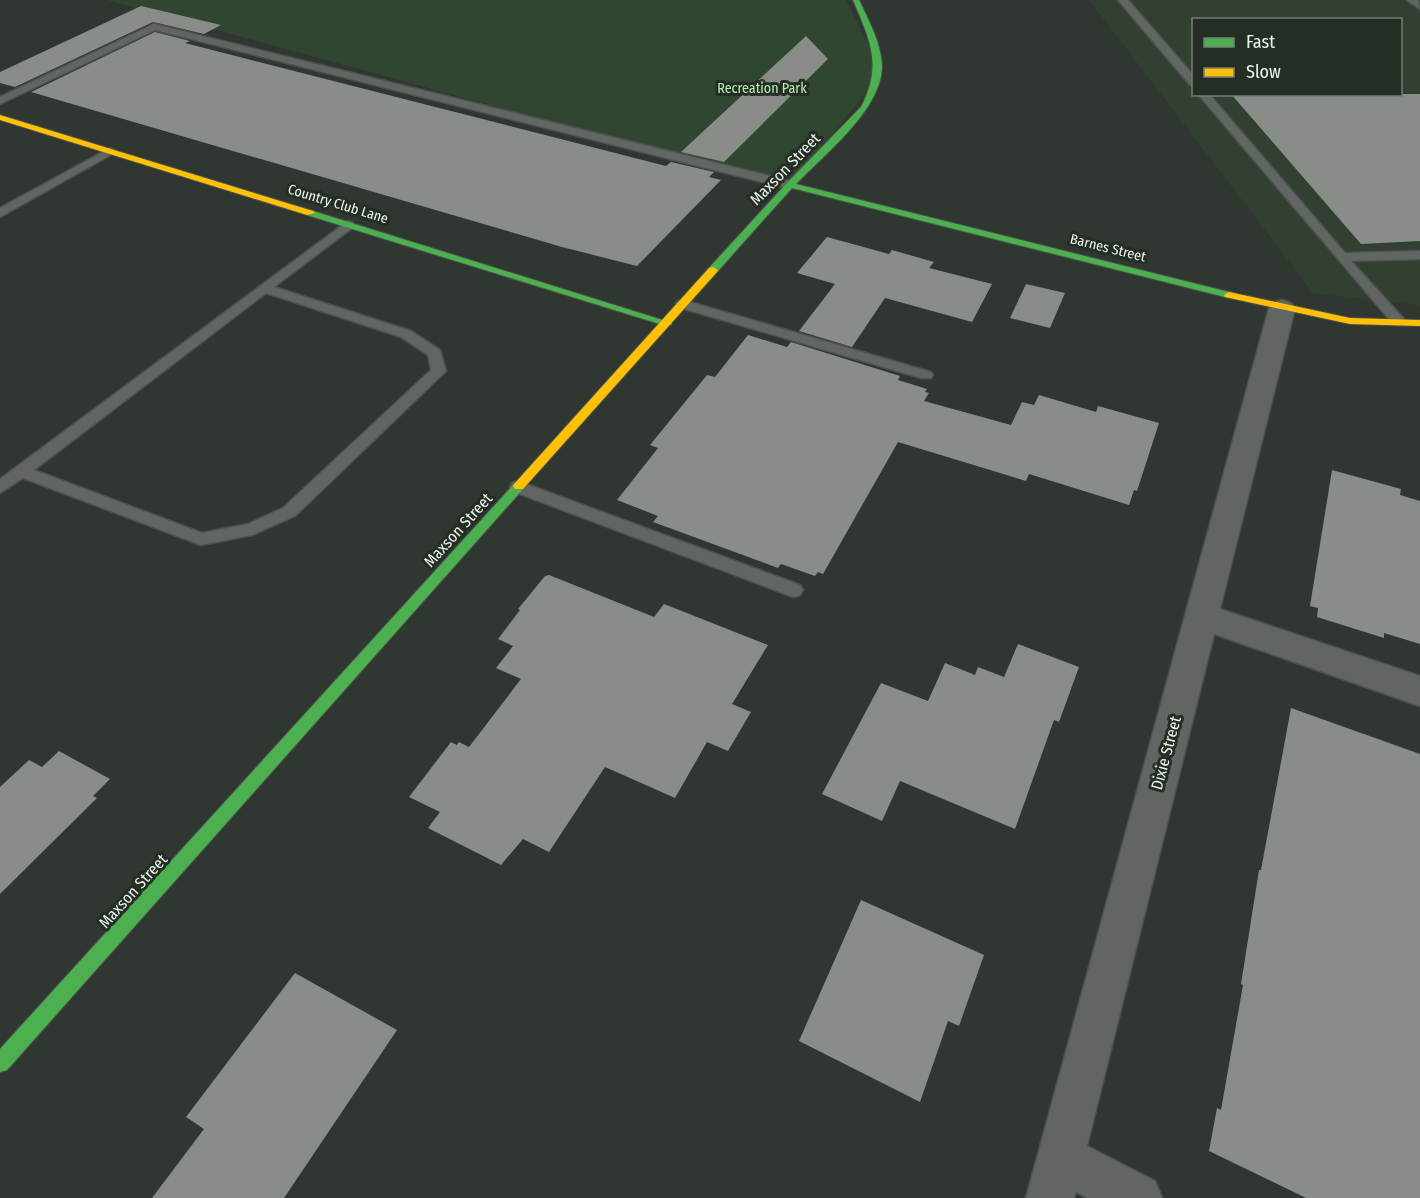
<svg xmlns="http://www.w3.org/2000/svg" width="1420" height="1198" font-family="'Fira Sans Condensed',sans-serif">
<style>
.built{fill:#324032;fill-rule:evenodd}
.green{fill:#314631}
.building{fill:#888d88}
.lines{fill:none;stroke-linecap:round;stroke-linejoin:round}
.lane-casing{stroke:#4c514c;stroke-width:3}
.street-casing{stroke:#4c514c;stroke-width:3}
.fast-casing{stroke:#4c514c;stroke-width:2}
.slow-casing{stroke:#4c514c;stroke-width:2}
.lane{fill:#626662;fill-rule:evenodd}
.street{fill:#626662;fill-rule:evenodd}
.fast{fill:#4caf50;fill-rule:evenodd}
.slow{fill:#ffc107;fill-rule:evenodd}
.labels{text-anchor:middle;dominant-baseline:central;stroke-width:6;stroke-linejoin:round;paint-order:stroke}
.far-park-label{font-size:14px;fill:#b3efb3;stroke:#242e24}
.far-street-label{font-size:14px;fill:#eef4ee;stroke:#242e24}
.street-label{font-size:16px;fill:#eef4ee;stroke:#242e24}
</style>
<rect width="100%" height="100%" fill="#303630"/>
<path class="built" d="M1089,0H1420V305L1313,293ZM1194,20H1400V94H1194Z"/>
<path class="green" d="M107,0H846L872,51L873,85L789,187Z"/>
<path class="building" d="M141,6L221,25L204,34L153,22L15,87L0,83V72Z
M155,32L190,41L185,43L666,166L671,162L714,172L709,177L721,180L637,266L562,247L31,92Z
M806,36L828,59L724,162L681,152Z
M1231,94H1420V241L1361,244Z
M827,237L889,254L892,250L934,262L929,268L992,284L972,322L885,298L852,347L799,331L835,284L797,273Z
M1026,284L1065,293L1050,328L1010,318Z
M748,335L787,347L791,342L900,376L898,380L927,389L925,392L929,393L924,401L1011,425L1022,402L1034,405L1039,395L1096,412L1098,406L1159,423L1137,491L1134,490L1129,505L1029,474L1026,481L898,442L823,574L818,572L815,576L781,564L778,568L653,522L658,516L617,500L658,448L650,445L707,375L715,377Z
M1332,470L1401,489L1400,495L1420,501V644L1384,633V638L1317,617L1318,608L1310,606Z
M549,575L654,617L664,604L768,645L732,704L751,712L728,751L707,742L675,798L605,767L549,852L523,839L501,865L428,828L440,812L409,797L451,742L457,745L459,742L469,747L521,679L496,668L513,646L498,639L520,610L518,609L545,576Z
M1018,644L1079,667L1059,722L1054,720L1015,829L900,781L882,821L822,794L881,683L928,701L945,663L975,675L978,667L1004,677Z
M1291,708L1420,754V1198H1306L1209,1151L1217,1108L1221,1110L1243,985L1241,984L1259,870H1261Z
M59,751L110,779L93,796L97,798L0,894V787L29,760L42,767Z
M861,900L984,955L959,1026L948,1021L920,1102L799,1041Z
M295,973L397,1030L284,1198H152L204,1129L186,1117Z"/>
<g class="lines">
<g class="lane-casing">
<path id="lane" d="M1118,0H1128L1194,76V86L1190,85Z
M1407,0H1418L1420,9Z
M154,24L794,182L796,185L790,189L155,30L0,104V97Z
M1198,94H1209L1345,253L1420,251V259L1351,261L1404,319L1406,322L1404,325H1394Z
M110,148L116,151L114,153L0,217V208Z
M348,221L352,222L354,225L352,228L274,287L411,331L440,350L446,371L295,516L252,535L201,545L23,478L0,493V479ZM266,293L401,337L428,355L431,370L283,508L248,524L202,533L34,470Z
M683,300L931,372L933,375L931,378H921L678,307L676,304L678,301Z
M518,481L800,585L803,590L800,595L794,597L788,595L512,491L510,487L512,483Z"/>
</g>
<g class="street-casing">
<path id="street" d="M1282,300L1291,303L1295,308L1220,609L1420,676V706L1214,634L1087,1146L1155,1181L1162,1198H1087L1076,1192L1074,1198H1026L1269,308L1273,303Z"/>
</g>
<g class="fast-casing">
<path id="fast" d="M853,0H859C869,21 881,43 882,66C882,109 825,154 796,184L1233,293V297L1229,298L792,188L717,272H709V268L787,183L861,107C883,65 870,40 853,0Z
M307,211H313L672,323L671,325H663L307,215Z
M519,482L525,486L523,489L7,1070L0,1072V1049L515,483Z"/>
</g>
<g class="slow-casing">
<path id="slow" d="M0,115L313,211L315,213L307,215L0,120Z
M713,267L718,270L717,272L523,489H515L513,486L515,483L709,268Z
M1229,292L1350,318L1420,320V326L1350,324L1225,297L1224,295Z"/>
</g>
<use href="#lane" class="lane"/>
<use href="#street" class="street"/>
<use href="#fast" class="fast"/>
<use href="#slow" class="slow"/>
</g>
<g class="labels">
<g class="far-park-label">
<text x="762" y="88">Recreation Park</text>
</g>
<g class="far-street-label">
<text transform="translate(338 204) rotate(17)">Country Club Lane</text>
<text transform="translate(1108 248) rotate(14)">Barnes Street</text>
</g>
<g class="street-label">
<text transform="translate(785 169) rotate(-46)">Maxson Street</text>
<text transform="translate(458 530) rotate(-48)">Maxson Street</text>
<text transform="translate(1166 753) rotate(-75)">Dixie Street</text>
<text transform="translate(133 891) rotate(-48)">Maxson Street</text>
</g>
</g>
<rect x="1192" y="18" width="210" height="78" fill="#242e24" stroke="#757d75" stroke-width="1.5"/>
<rect x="1204" y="38" width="30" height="9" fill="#4caf50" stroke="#757d75" stroke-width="1.5"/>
<text x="1246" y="48" font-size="18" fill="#eef4ee">Fast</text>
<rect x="1204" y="68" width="30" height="9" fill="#ffc107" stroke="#757d75" stroke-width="1.5"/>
<text x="1246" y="78" font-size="18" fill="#eef4ee">Slow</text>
</svg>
